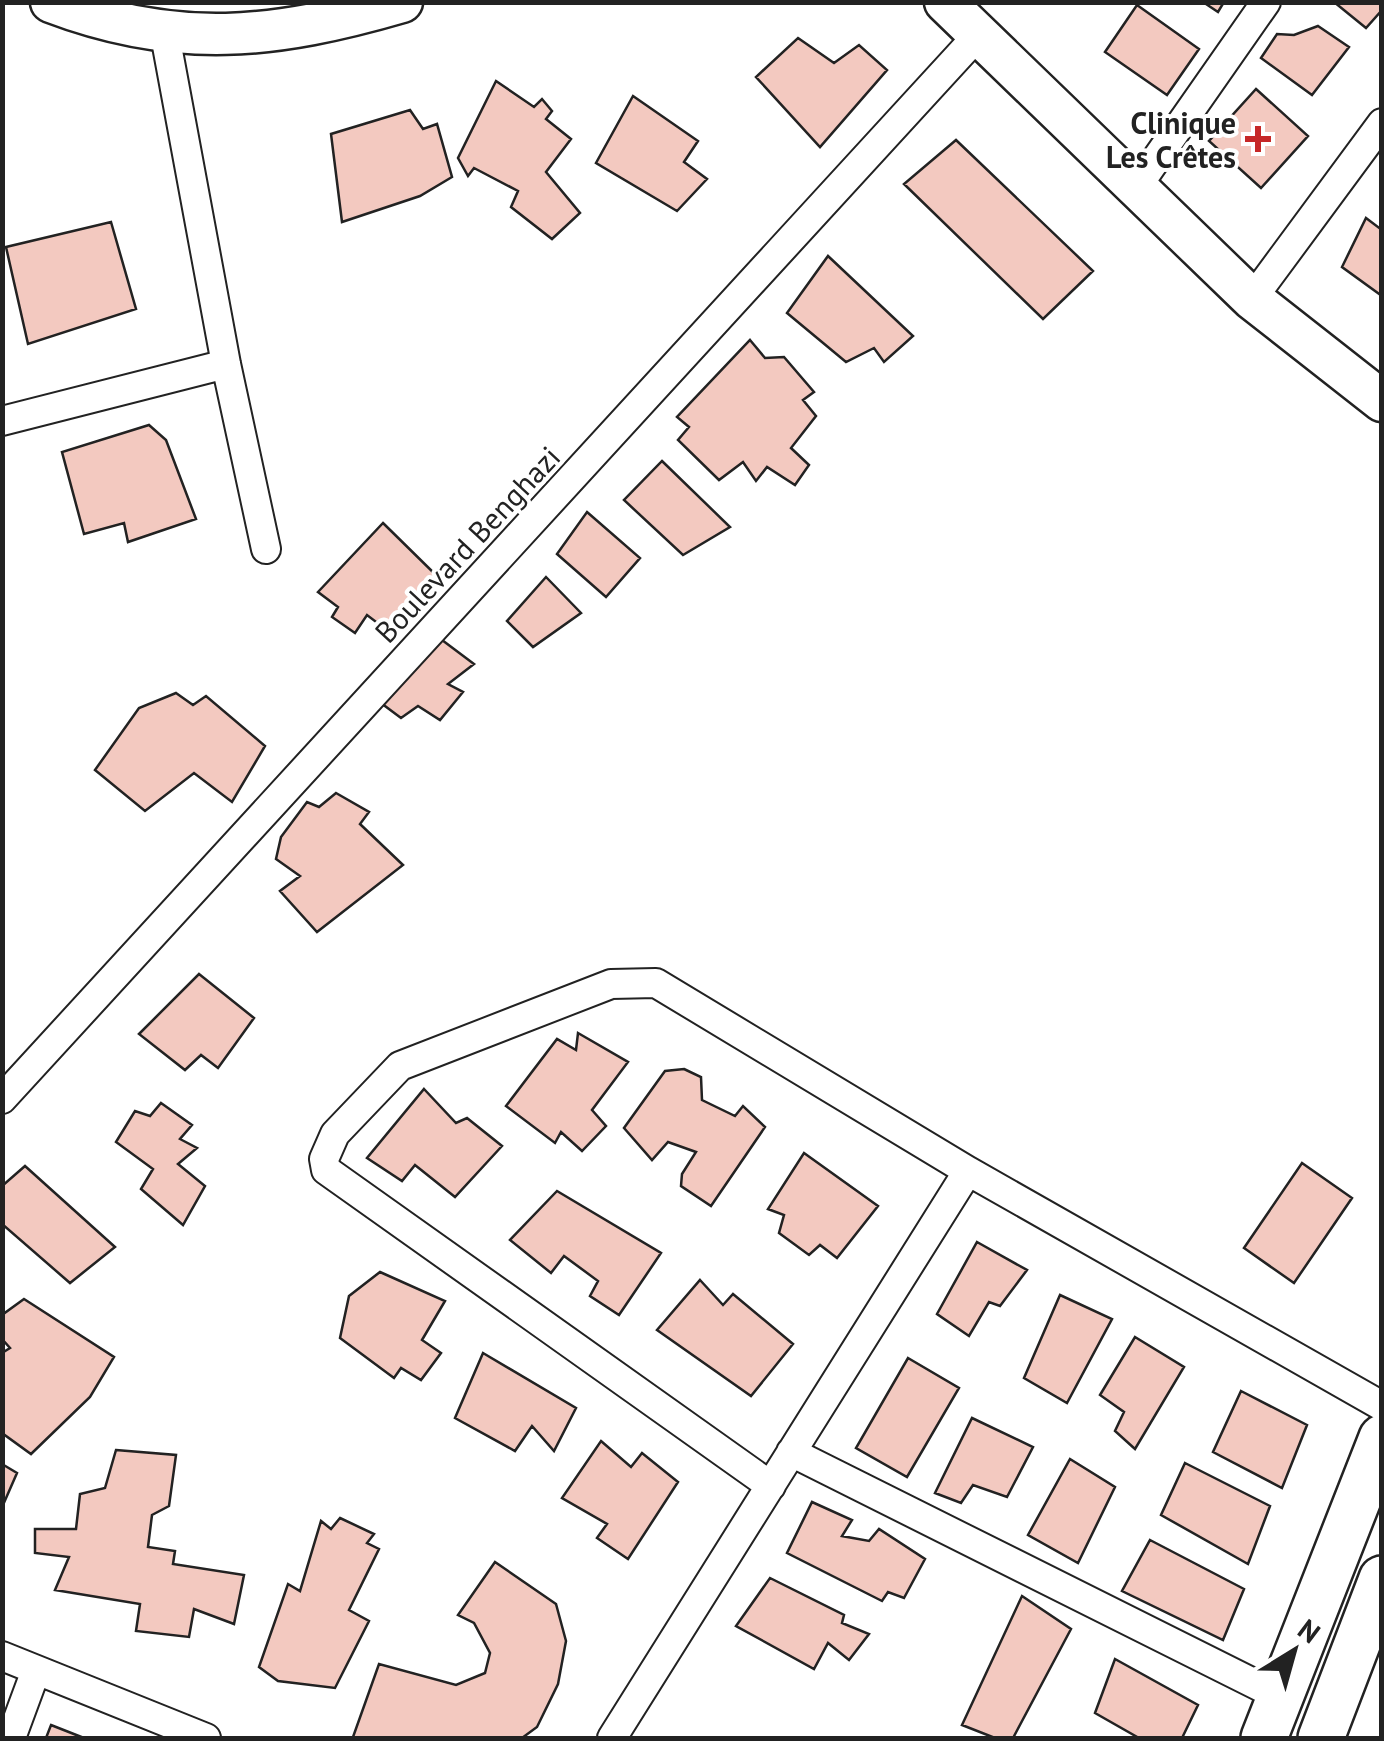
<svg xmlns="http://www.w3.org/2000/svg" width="1384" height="1741" font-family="'PT Sans',sans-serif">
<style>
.building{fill:#f3c9c0;stroke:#222;stroke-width:2.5}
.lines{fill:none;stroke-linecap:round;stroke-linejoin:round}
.minor-casing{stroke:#222;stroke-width:32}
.secondary-casing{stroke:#222;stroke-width:45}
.primary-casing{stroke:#222;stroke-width:50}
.minor{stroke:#fff;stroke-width:28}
.secondary{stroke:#fff;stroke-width:40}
.primary{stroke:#fff;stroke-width:45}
.poi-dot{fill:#c62828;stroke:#fff;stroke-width:4}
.labels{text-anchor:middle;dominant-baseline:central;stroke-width:8;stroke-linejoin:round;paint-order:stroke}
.poi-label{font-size:30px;font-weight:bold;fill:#222;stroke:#fff;text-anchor:end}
.street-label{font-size:30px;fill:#222;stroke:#fff}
</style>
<rect width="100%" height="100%" fill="#fff"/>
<path class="building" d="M1203,2H1224L1218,12Z
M1334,2H1382V10L1366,28Z
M1137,5L1199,49L1167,95L1105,52Z
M1318,26L1349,47L1312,95L1261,58L1277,34L1294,35Z
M798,38L834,63L859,45L887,70L820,147L756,77Z
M496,81L534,107L542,99L552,111L546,119L571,139L546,172L580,213L552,239L511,207L518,191L474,168L468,176L458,158Z
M1256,89L1308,136L1261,188L1209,141Z
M633,96L698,141L684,162L707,179L677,211L596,163Z
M410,110L423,129L437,124L452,177L420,196L342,222L331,134Z
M956,140L1093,271L1043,319L904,184Z
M1366,218L1382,230V296L1342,267Z
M111,222L136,309L28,344L6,247Z
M828,256L913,336L884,362L874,348L846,362L787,313Z
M750,340L765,358L784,357L814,392L803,400L816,416L791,448L809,465L795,485L767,467L756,481L743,462L719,480L678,440L689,427L677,417Z
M149,425L166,440L196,519L128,542L124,523L84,534L62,452Z
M662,461L730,527L683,555L624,500Z
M587,512L640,558L606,597L557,554Z
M383,523L440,579L384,628L367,615L355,633L332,617L338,607L318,592Z
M546,577L581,613L533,647L507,621Z
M442,640L474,664L448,684L463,692L440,720L418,706L401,718L381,703Z
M176,693L193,705L206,696L265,746L232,802L194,773L145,811L95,770L139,708Z
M336,793L369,812L360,824L403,865L317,932L280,891L300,876L276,859L281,837L307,802L319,807Z
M199,974L254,1018L218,1068L201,1055L185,1070L139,1034Z
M578,1033L628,1062L592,1110L606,1126L582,1151L561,1132L555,1143L506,1106L557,1039L576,1050Z
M684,1069L701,1077L702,1100L735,1116L743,1106L765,1127L711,1206L681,1186L682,1174L696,1152L668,1142L652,1160L624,1128L665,1071Z
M424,1089L456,1123L467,1118L502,1146L455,1197L415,1165L402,1181L367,1158Z
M161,1103L192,1125L180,1139L197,1148L178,1164L205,1186L183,1225L141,1189L153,1169L116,1142L135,1111L150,1116Z
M804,1153L878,1206L837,1258L820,1245L809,1255L779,1233L784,1215L768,1209Z
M1302,1163L1352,1198L1294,1283L1244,1248Z
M25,1166L115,1247L70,1283L2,1224V1186Z
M557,1191L661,1253L619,1315L590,1296L598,1281L564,1256L551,1273L510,1240Z
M977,1242L1027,1270L1000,1306L989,1302L969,1336L937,1314Z
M380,1272L445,1301L422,1340L441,1353L421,1380L401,1368L394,1378L340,1338L349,1296Z
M700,1280L723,1305L733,1294L793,1344L751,1396L657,1330Z
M1060,1295L1112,1319L1067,1403L1024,1378Z
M24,1299L114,1357L90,1397L31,1454L2,1433V1353L10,1348L2,1339V1315Z
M1135,1337L1184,1367L1135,1449L1115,1431L1124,1412L1100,1395Z
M483,1353L576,1408L554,1451L532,1426L515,1451L455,1418Z
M908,1358L959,1388L907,1477L856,1448Z
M1241,1391L1307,1425L1282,1488L1213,1452Z
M972,1418L1033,1447L1007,1497L973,1485L961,1503L935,1493Z
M601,1441L631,1467L642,1453L678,1482L628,1559L597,1538L607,1524L562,1498Z
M116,1450L176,1455L169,1506L152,1515L148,1547L175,1551L173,1564L244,1575L234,1624L194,1609L189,1637L136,1631L140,1604L55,1590L69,1557L35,1553V1529H76L80,1494L105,1488Z
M1070,1459L1115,1487L1078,1563L1028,1535Z
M1185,1463L1270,1506L1248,1564L1161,1515Z
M2,1464L17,1473L3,1505H2Z
M812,1502L852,1520L842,1536L869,1541L879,1529L925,1559L904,1598L888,1592L882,1601L787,1553Z
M340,1518L374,1534L367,1543L379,1549L349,1610L369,1621L335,1688L278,1681L259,1667L288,1584L300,1591L321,1521L331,1529Z
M1150,1540L1244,1589L1223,1640L1122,1591Z
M495,1562L556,1604L566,1641L558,1684L537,1727L522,1738L353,1737L379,1664L456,1685L485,1673L490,1653L474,1623L458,1615Z
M770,1578L844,1615L842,1623L869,1634L849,1660L828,1643L814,1669L736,1626Z
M1022,1596L1071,1629L1013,1738H995L962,1725Z
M1115,1659L1198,1705L1182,1738H1139L1095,1713Z
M51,1725L84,1738H46Z"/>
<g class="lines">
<g class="minor-casing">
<path id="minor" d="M165,35L226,364L266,549
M1136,188L1266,2
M1252,299L1382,123
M2,421L226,364
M2,1099L979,34
M791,1452L1279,1696
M771,1486L326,1170L324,1159L335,1134L400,1066L611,984L656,983L968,1171L1382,1406
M2,1656L206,1738
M11,1738L35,1673
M612,1738L968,1171"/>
</g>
<g class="secondary-casing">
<path id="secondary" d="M51,2C177,50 275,39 402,2
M945,2L1252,299L1382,401"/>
</g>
<g class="primary-casing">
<path id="primary" d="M1264,1738L1382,1438
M1321,1738L1382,1579"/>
</g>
<use href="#minor" class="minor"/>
<use href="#secondary" class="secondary"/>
<use href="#primary" class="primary"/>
</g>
<path class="poi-dot" d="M1253 124h10v10h10v10h-10v10h-10v-10h-10v-10h10z"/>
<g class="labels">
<g class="poi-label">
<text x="1236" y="122">Clinique<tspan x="1236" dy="34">Les Crêtes</tspan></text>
</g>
<g class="street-label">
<text transform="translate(467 544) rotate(-47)">Boulevard Benghazi</text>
</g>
</g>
<rect width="1384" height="1741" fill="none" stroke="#222222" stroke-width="10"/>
<g transform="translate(1294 1651) rotate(37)" stroke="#ffffff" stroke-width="8" paint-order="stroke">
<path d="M0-8L18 38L0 25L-18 38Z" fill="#222222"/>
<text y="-15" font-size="28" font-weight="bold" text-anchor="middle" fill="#222222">N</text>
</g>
</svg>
